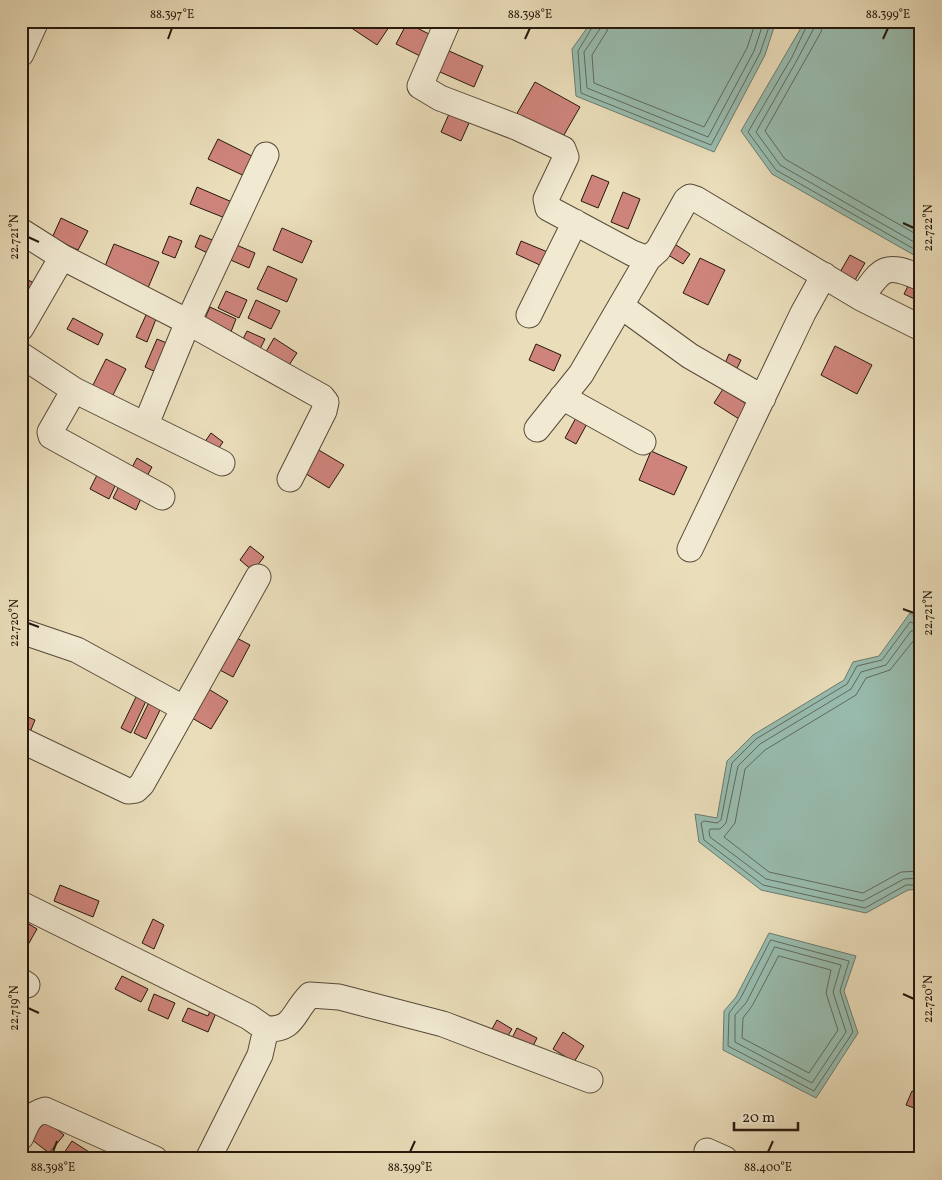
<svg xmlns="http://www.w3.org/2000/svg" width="942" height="1180" font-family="Vollkorn,serif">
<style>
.water{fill:#98bcaf;stroke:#6a7b6e}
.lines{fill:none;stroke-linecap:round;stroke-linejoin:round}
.shore{stroke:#5f6a5e;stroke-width:1}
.building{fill:#ce847b;stroke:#26190c}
.minor-casing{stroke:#574a38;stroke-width:27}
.minor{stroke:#f1e9d2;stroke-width:25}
.ticks{fill:none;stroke:#26190c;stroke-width:2}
.neatline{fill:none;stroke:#26190c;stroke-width:2}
.ticks-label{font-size:12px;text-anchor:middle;fill:#26190c}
</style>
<rect width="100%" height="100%" fill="#eaddba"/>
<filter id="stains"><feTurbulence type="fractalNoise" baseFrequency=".004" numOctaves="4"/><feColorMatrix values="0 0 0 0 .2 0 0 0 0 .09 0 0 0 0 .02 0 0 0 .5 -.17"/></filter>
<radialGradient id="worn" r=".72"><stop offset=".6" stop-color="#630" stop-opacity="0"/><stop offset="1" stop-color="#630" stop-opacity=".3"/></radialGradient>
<path class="water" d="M592,21H776L765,55L714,152L576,96L572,49Z
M805,21H921L919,258L772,174L741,131Z
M910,613L921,622V889L908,890L866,913L761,890L699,842L695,814L717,818L727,761L753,735L844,680L853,662L879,656Z
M769,933L856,956L844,991L858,1033L816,1098L723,1050L724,1011L736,997Z"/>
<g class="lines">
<path class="shore" d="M596,21L578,51L581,93L711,145L760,53L771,21
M602,21L600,29L584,52L587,88L708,137L754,51L764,21
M609,21L607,31L592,55L594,83L704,127L747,48L756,21
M809,21L792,57L748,132L776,170L921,253
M816,21L814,28L797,60L756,132L780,165L921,246
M823,21L821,32L765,131L785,159L921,237
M921,625L910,622L882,660L857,666L847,684L756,739L732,763L721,820L717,823L704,821L701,823L704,840L763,885L865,908L906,885H921
M921,631H911L886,665L861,672L851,689L760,744L738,766L726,823L720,829H710L709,831L710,837L766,879L863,901L904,879L921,878
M921,639L914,640L890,670L866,678L856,695L765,750L745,769L735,823L724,837L769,872L863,893L901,872L921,871
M771,940L849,961L840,991L853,1032L814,1091L728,1046L729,1013L740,999Z
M775,947L841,965L833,992L846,1032L812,1083L735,1042V1015L746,1003Z
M779,956L831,970L826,993L838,1030L809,1073L742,1038L743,1018L752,1006Z"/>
</g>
<path class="building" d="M341,21H393L377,45Z
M407,23L437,38L426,59L396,44Z
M440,47L483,66L474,87L431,68Z
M535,82L580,107L561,140L516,115Z
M449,114L469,123L461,141L441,132Z
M218,139L260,160L251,179L208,159Z
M592,175L609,182L598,208L581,201Z
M197,187L232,202L225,218L190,204Z
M623,192L640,199L628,229L611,222Z
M61,218L88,231L78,250L52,238Z
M282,228L312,241L302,263L273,250Z
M200,235L222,244L216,257L195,247Z
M169,236L182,241L175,258L162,253Z
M667,239L690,254L683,264L660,250Z
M521,241L550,253L544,267L516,254Z
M232,243L255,253L249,268L226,258Z
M114,244L159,262L145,295L101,276Z
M850,255L865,263L851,287L836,279Z
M700,258L725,270L708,305L683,293Z
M268,266L297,279L287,302L257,289Z
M21,277L39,285L21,304Z
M910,282L921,288V302L904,294Z
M226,291L247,300L239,318L218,308Z
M256,300L280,311L271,329L248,318Z
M210,307L236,319L229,337L202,325Z
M146,315L156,319L147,342L136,337Z
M73,318L103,334L98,345L67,329Z
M247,331L265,339L259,351L241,343Z
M274,338L297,353L285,371L263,357Z
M157,339L174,346L162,375L145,367Z
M536,344L561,355L554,371L529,360Z
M835,346L872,365L857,394L821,375Z
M729,354L741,360L732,379L721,373Z
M106,359L126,369L111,399L91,389Z
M723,389L748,405L739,419L714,403Z
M578,414L589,420L576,444L565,438Z
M211,433L223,442L214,455L202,446Z
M317,449L344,465L329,488L303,472Z
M651,451L687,467L674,495L639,480Z
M137,458L152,467L145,480L130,471Z
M97,475L116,484L109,499L90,489Z
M120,484L142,496L136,510L113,498Z
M250,546L264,557L253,571L240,560Z
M233,636L250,645L233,677L216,668Z
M202,685L228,701L211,729L185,714Z
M137,695L147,699L131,733L121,728Z
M151,698L163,704L146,739L134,733Z
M21,714L35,720L28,737L21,735Z
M60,885L99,901L93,917L54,901Z
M21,919L37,929L25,950L21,947Z
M153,919L164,925L154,949L142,943Z
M122,976L148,989L141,1002L115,989Z
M154,994L175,1003L168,1019L148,1010Z
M188,1008L208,1016L210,1011L216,1013L208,1032L182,1021Z
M497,1020L512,1029L506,1039L491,1031Z
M517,1028L537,1038L531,1050L511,1040Z
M563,1032L584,1046L574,1062L553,1049Z
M912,1091L921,1094L917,1109L906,1105Z
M46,1120L64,1135L49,1153L31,1139Z
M72,1141L100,1159H60Z"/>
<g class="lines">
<g class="minor-casing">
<path id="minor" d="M448,21L420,86L440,98L516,127L563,149L566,157L546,199L548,208L632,253L648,259L658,250L686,200L690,197L696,199L861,298L921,328
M21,54L36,21
M21,231L62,257L188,322L322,397L326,402L324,411L290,479
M861,298C882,268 885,262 921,278
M621,306L690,356L763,398
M529,315L575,222
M21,328L62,257
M21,355L74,390L222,463
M74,390L50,432L51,436L162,497
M562,397L643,442
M146,424L188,322L266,155
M537,429L581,374L648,259
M690,549L803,313L824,275
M21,631L77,650L183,708
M21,740L128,791L136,790L142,784L258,577
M21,904L249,1017L266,1029L260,1055L208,1159
M21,981L27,985
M266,1029C295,1030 292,1013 310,995L339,997L443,1024L590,1080
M21,1137C27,1123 30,1114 45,1110L155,1159
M707,1151L725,1159"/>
</g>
<use href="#minor" class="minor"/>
</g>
<path class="ticks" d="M168,39L172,28M525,39L530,28M883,39L888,28M903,223L914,228M28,237L39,242M903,609L914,613M28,623L39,627M903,994L914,999M28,1008L39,1013M53,1152L57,1141M410,1152L415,1141M768,1152L773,1141"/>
<rect width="942" height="1180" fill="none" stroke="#eaddba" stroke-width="55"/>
<path d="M734 1122v8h64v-8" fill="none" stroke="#26190c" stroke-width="2.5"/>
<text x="742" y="1122" font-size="15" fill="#26190c" stroke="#f1e9d2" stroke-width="4" paint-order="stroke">20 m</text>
<rect x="28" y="28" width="886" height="1124" class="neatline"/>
<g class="ticks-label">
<text x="172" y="18">88.397°E</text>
<text x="530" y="18">88.398°E</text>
<text x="888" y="18">88.399°E</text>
<text transform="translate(928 228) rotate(-90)" y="4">22.722°N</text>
<text transform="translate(14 237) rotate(-90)" y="4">22.721°N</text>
<text transform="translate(928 613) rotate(-90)" y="4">22.721°N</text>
<text transform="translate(14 623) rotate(-90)" y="4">22.720°N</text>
<text transform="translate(928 999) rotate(-90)" y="4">22.720°N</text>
<text transform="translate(14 1008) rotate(-90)" y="4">22.719°N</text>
<text x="53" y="1171">88.398°E</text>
<text x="410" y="1171">88.399°E</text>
<text x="768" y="1171">88.400°E</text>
</g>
<rect width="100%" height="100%" filter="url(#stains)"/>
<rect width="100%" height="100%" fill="url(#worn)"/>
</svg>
